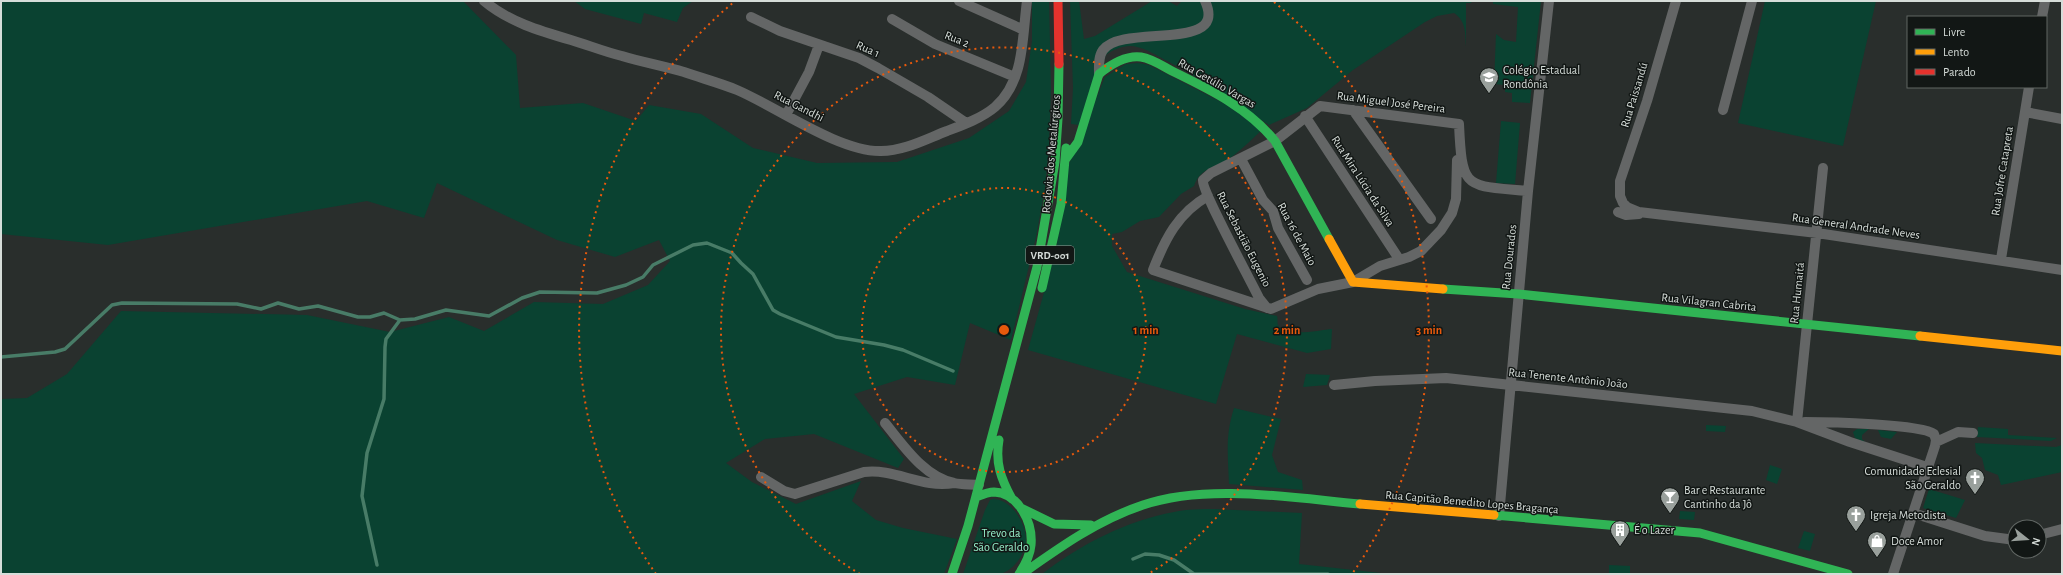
<svg xmlns="http://www.w3.org/2000/svg" width="2063" height="575" font-family="'Alegreya Sans',sans-serif">
<style>
.green{fill:#0a4231}
.lines{fill:none;stroke-linecap:round;stroke-linejoin:round}
.stream{stroke:#487c67;stroke-width:3.5}
.street{stroke:#646666;stroke-width:10}
.fast{stroke:#30b455;stroke-width:9}
.slow{stroke:#ff9f0a;stroke-width:9}
.jam{stroke:#e5322d;stroke-width:9}
.ring{fill:none;stroke:#e8590c;stroke-width:2;stroke-dasharray:2 4}
.labels{text-anchor:middle;dominant-baseline:central;stroke-width:3;stroke-linejoin:round;paint-order:stroke}
.shield{fill:#121715;stroke:#9ba29e;stroke-width:1}
.shield-label{font-size:11px;font-weight:bold;fill:#d6ddd9}
.street-label{font-size:12px;fill:#d6ddd9;stroke:#121715}
.poi-label{font-size:12px;fill:#d6ddd9;stroke:#121715;text-anchor:start}
.park-label{font-size:12px;fill:#97f0cb;stroke:#121715}
.centre{fill:#e8590c;stroke:#121715;stroke-width:2}
.ring-label{font-size:12px;text-anchor:middle;font-weight:bold;fill:#e8590c;stroke:#121715;stroke-width:3;stroke-linejoin:round;paint-order:stroke}
</style>
<rect width="100%" height="100%" fill="#292e2c"/>
<path class="green" d="M1,1H463L516,55L520,108L583,103L636,121L649,105L701,114L753,148L817,163L897,162L969,138L1009,111L1026,82L1032,41V1H1049L1051,88L1049,146L1045,188L1036,237L1011,340L970,323L955,385L907,377L854,394L904,459L898,468L814,434L765,439L726,463L752,482L796,504L861,481L852,501L876,520L903,528L957,539L944,574H1V399L27,398L67,374L121,311L307,315L390,332L449,317L484,331L534,302L603,304L648,285L670,261L659,240L615,257L557,240L437,183L424,218L367,201L108,245L1,234Z
M574,1H693L683,8L677,22L644,13L641,24L585,9Z
M1070,1H1079L1084,39L1095,36L1152,1H1168L1177,6L1182,1H1472L1471,3H1466V46C1465,32 1466,21 1454,13L1437,16L1425,22L1353,70L1307,108L1269,125C1235,103 1202,78 1165,60C1156,55 1147,49 1137,47C1128,44 1113,49 1106,55L1079,125L1071,124L1073,88Z
M1493,1H1541L1530,103L1512,102V93L1505,92V85L1494,84L1496,34L1504,40L1516,42L1518,7L1493,4Z
M1765,1H1876L1843,146L1738,123Z
M1138,63L1149,65L1237,110L1263,129C1253,138 1243,148 1233,156C1219,167 1200,167 1194,186L1181,194L1159,217L1140,221L1122,232L1112,234V246L1127,272L1245,309L1277,316C1278,318 1277,323 1278,325C1285,338 1320,330 1332,329L1331,349L1307,353L1237,334L1216,404L1028,350L1056,249L1069,164L1105,77L1126,64Z
M1501,121L1520,123L1515,184L1496,183Z
M1306,374L1330,375L1327,385L1303,387Z
M1234,408L1281,419L1272,455L1278,472L1302,480L1303,490L1229,484C1228,455 1225,436 1234,408Z
M1706,425L1726,426L1725,432L1706,431Z
M1978,427L2008,429V435L2057,438L2051,441L1977,437Z
M1857,429H1869L1862,435V439L1866,443L1855,438L1853,432Z
M1878,430L1897,432L1891,439L1881,437Z
M1975,443L2056,447L2062,445V472L2001,485L1998,475L1985,470L1982,458L1976,453Z
M1770,465L1782,469L1777,484L1766,480Z
M1929,489L1965,500L1956,518L1923,508Z
M993,499C1011,499 1025,522 1026,538C1027,551 1015,569 1003,573C996,575 972,574 963,574L985,510L990,500Z
M1214,509L1302,513L1299,564L1390,574H1042C1081,544 1126,521 1174,512C1187,509 1201,509 1214,509Z
M1680,511L1695,512L1694,520L1679,519Z
M1804,531L1815,534L1810,551L1798,548Z
M1609,565L1630,566V574H1609Z"/>
<g class="lines">
<path class="stream" d="M1,357L55,352L65,349L112,305L122,303L237,304L261,309L278,303L299,309L318,306L358,317H370L384,313L400,320L415,319L446,310L489,316L522,298L540,292L597,293L626,285L643,277L653,265L693,245L707,243L732,253L741,263L753,274L773,310L780,314L836,337L884,345L903,350L953,371
M1133,559L1145,554L1159,555L1174,560L1194,574H1328
M377,565L362,496L367,453L384,399L385,347L386,339L400,320"/>
<path class="street" d="M484,1C509,22 540,31 571,40C588,45 605,52 622,56C642,62 663,66 684,72C701,78 720,83 737,90C777,107 839,152 881,151C904,151 926,139 947,131C963,125 982,118 995,107C1025,81 1022,37 1027,1
M959,1L1024,30
M1676,1L1647,101L1620,181V196L1623,203L1627,207L1639,212L1817,233L2062,270
M751,17L780,31L859,58L878,68L928,97L966,123
M2042,17L2045,1
M892,19L935,44L1015,77
M1099,74C1099,67 1098,57 1103,50C1123,23 1229,53 1205,1
M1353,110L1431,219
M1723,110L1752,1
M2025,112L2062,119
M786,115L809,72L819,45
M1305,116L1399,259
M1241,159L1263,200L1273,211L1278,228L1307,280
M1208,196C1178,213 1165,239 1153,270L1271,309L1318,289L1353,282L1380,266L1409,257L1421,251L1441,230L1452,213L1456,199L1457,160
M1618,212L1626,215L1639,214
M2001,259L2029,87
M1267,308L1259,298C1251,281 1201,190 1203,180L1211,173L1275,141L1320,106L1459,124C1462,191 1465,185 1528,191
M1334,385L1375,381L1446,378L1752,411L1797,422L1850,442L1927,467
M1797,422L1823,168
M1805,422C1826,422 1921,424 1934,434L1936,440L1935,446L1893,574
M885,423C903,445 924,477 954,483C962,485 971,484 979,485
M1936,442L1958,432L1973,433
M761,477L784,491L795,494L864,472C895,468 922,489 954,483
M1913,513L1985,536L2015,540
M1499,516L1528,191L1549,1
M2039,535L2062,529"/>
<path class="fast" d="M1065,160L1078,142L1099,74C1110,65 1126,55 1141,57C1153,59 1164,67 1174,72C1211,90 1248,108 1275,141L1329,239
M1042,288L1061,204L1066,148
M1443,289L1518,294L1920,336
M999,440C995,463 1001,479 1012,499
M976,497C981,495 988,492 994,492C1019,493 1033,523 1031,545C1030,556 1025,565 1019,574
M1021,508L1054,524L1091,525
M1494,515L1700,533L1848,574
M952,574L968,526L1037,267L1055,162L1058,119L1059,64
M1022,574C1060,547 1098,520 1143,505C1207,483 1293,498 1360,504"/>
<path class="slow" d="M1329,239L1353,282L1443,289
M1920,336L2062,351
M1360,504L1494,515"/>
<path class="jam" d="M1058,1L1059,64"/>
</g>
<g class="ring">
<circle cx="1004" cy="330" r="142"/>
<path d="M860 574A283 283 0 1 1 1148 574"/>
<path d="M656 574A425 425 0 0 1 734 2M1274 2A425 425 0 0 1 1352 574"/>
</g>
<defs>
<g id="school-pin" transform="scale(1)"><path d="M0 17L-7.5 6A9.5 9.5 0 1 1 7.5 6Z" fill="#99a09c" stroke="#121715"/><path d="M0-5L7-2L0 1L-7-2ZM-4 1L0 2.5L4 1V4Q0 6-4 4Z" fill="#fff"/></g>
<g id="church-pin" transform="scale(1)"><path d="M0 17L-7.5 6A9.5 9.5 0 1 1 7.5 6Z" fill="#99a09c" stroke="#121715"/><path d="M-1.2-6h2.4v3.5h3.3v2.4h-3.3V6h-2.4V-.1h-3.3v-2.4h3.3Z" fill="#fff"/></g>
<g id="bar-pin" transform="scale(1)"><path d="M0 17L-7.5 6A9.5 9.5 0 1 1 7.5 6Z" fill="#99a09c" stroke="#121715"/><path d="M-6-5H6L.8 .8V4.5H3.5V6h-7V4.5H-.8V.8Z" fill="#fff"/></g>
<g id="building-pin" transform="scale(1)"><path d="M0 17L-7.5 6A9.5 9.5 0 1 1 7.5 6Z" fill="#99a09c" stroke="#121715"/><path d="M-4-6H4V6H1V3H-1V6H-4ZM-2.5-4.3h1.7v1.8h-1.7ZM.8-4.3h1.7v1.8H.8ZM-2.5-1h1.7V.8h-1.7ZM.8-1h1.7V.8H.8Z" fill="#fff"/></g>
<g id="shop-pin" transform="scale(1)"><path d="M0 17L-7.5 6A9.5 9.5 0 1 1 7.5 6Z" fill="#99a09c" stroke="#121715"/><path d="M-5-2.5h2.3a2.7 3.5 0 0 1 5.4 0H5L5.5 6h-11ZM-1.5-2.5h3a1.5 2.3 0 0 0-3 0Z" fill="#fff"/></g>
</defs>
<g fill-rule="evenodd">
<use href="#school-pin" x="1489" y="77"/>
<use href="#church-pin" x="1975" y="478"/>
<use href="#bar-pin" x="1670" y="497"/>
<use href="#church-pin" x="1856" y="515"/>
<use href="#building-pin" x="1620" y="530"/>
<use href="#shop-pin" x="1877" y="541"/>
</g>
<g class="labels">
<rect class="shield" x="1026" y="246" width="48" height="18" rx="3"/>
<g class="shield-label">
<text x="1050" y="255">VRD-001</text>
</g>
<g class="street-label">
<text transform="translate(957 39) rotate(22)">Rua 2</text>
<text transform="translate(868 49) rotate(24)">Rua 1</text>
<text transform="translate(1217 83) rotate(30)">Rua Getúlio Vargas</text>
<text transform="translate(1634 95) rotate(-73)">Rua Paissandú</text>
<text transform="translate(1391 102) rotate(7)">Rua Miguel José Pereira</text>
<text transform="translate(799 106) rotate(27)">Rua Gandhi</text>
<text transform="translate(1051 154) rotate(-85)">Rodovia dos Metalúrgicos</text>
<text transform="translate(2002 171) rotate(-81)">Rua Jofre Catapreta</text>
<text transform="translate(1363 181) rotate(57)">Rua Mira Lúcia da Silva</text>
<text transform="translate(1856 226) rotate(8)">Rua General Andrade Neves</text>
<text transform="translate(1297 234) rotate(62)">Rua 16 de Maio</text>
<text transform="translate(1244 239) rotate(63)">Rua Sebastião Eugenio</text>
<text transform="translate(1509 257) rotate(-84)">Rua Dourados</text>
<text transform="translate(1797 293) rotate(-84)">Rua Humaitá</text>
<text transform="translate(1709 302) rotate(6)">Rua Vilagran Cabrita</text>
<text transform="translate(1568 378) rotate(6)">Rua Tenente Antônio João</text>
<text transform="translate(1472 502) rotate(5)">Rua Capitão Benedito Lopes Bragança</text>
</g>
<g class="poi-label">
<text x="1503" y="70">Colégio Estadual<tspan x="1503" dy="14">Rondônia</tspan></text>
<text x="1961" y="471" text-anchor="end">Comunidade Eclesial<tspan x="1961" dy="14">São Geraldo</tspan></text>
<text x="1684" y="490">Bar e Restaurante<tspan x="1684" dy="14">Cantinho da Jô</tspan></text>
<text x="1870" y="515">Igreja Metodista</text>
<text x="1634" y="530">É o Lazer</text>
<text x="1891" y="541">Doce Amor</text>
</g>
<g class="park-label">
<text x="1001" y="533">Trevo da<tspan x="1001" dy="14">São Geraldo</tspan></text>
</g>
</g>
<circle cx="1004" cy="330" r="6" class="centre"/>
<g class="ring-label">
<text x="1146" y="334">1 min</text>
<text x="1287" y="334">2 min</text>
<text x="1429" y="334">3 min</text>
</g>
<rect width="2063" height="575" fill="none" stroke="#d6ddd9" stroke-width="4"/>
<rect x="1907" y="16" width="140" height="72" fill="#121715" stroke="#606663"/>
<rect x="1915" y="29" width="20" height="6" fill="#30b455" stroke="#606663"/>
<text x="1943" y="36" font-size="12" fill="#d6ddd9">Livre</text>
<rect x="1915" y="49" width="20" height="6" fill="#ff9f0a" stroke="#606663"/>
<text x="1943" y="56" font-size="12" fill="#d6ddd9">Lento</text>
<rect x="1915" y="69" width="20" height="6" fill="#e5322d" stroke="#606663"/>
<text x="1943" y="76" font-size="12" fill="#d6ddd9">Parado</text>
<g transform="translate(2027 539) rotate(107)"><circle r="19" fill="#121715" stroke="#606663"/>
<path d="M0-3L7 15L0 10L-7 15Z" fill="#99a09c"/>
<text y="-6" font-size="11" font-weight="bold" text-anchor="middle" fill="#d6ddd9">N</text>
</g>
</svg>
